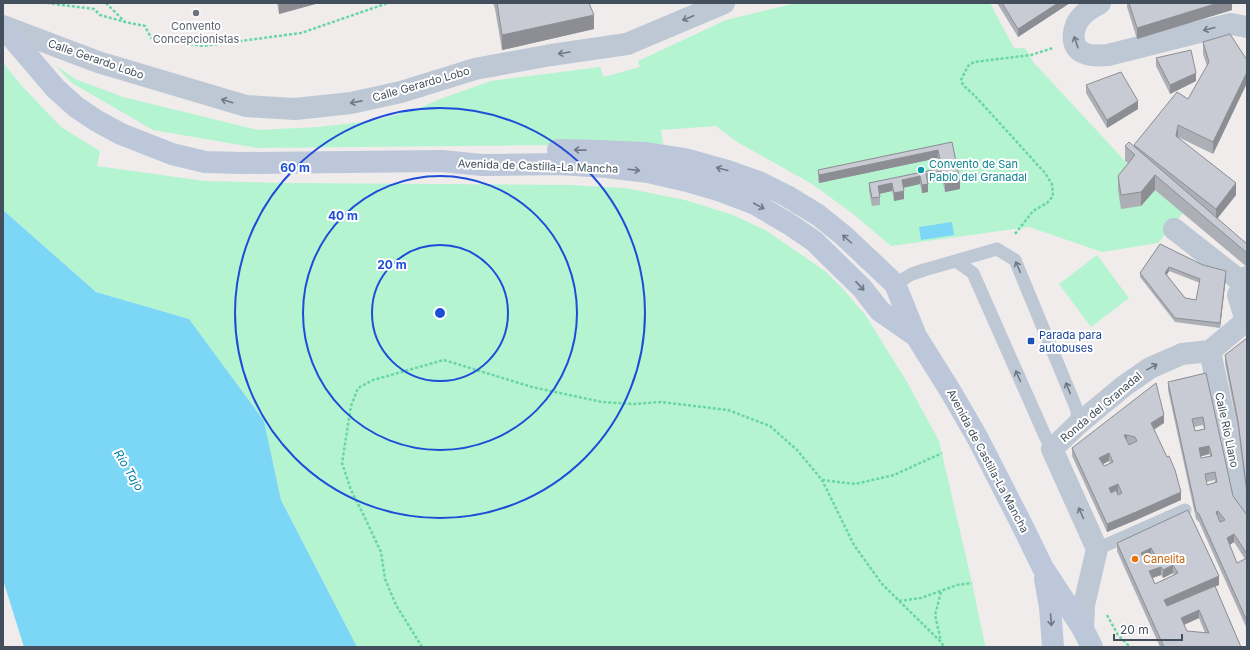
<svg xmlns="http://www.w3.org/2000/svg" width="1250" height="650" font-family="Inter,sans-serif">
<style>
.green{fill:#b4f4d1}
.water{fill:#7cd6f6}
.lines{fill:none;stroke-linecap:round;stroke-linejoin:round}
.path{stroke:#69d6a6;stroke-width:2.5;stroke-dasharray:3 2;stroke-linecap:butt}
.lane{stroke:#bec8d4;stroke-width:13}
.street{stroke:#bec8d4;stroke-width:22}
.secondary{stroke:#bcc8d9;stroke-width:22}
.wall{fill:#acafb5;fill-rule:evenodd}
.shaded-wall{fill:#8c8e94}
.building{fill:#c8cbd3;stroke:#8c8e94;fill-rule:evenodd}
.oneway{stroke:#6e7986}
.oneway2{stroke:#6d7988}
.ring{fill:none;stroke:#1d4ed8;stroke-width:2}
.worship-dot{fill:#6b7280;stroke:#fff;stroke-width:1.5}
.culture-dot{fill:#0f9aa8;stroke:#fff;stroke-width:1.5}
.transit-dot{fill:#1a4fb4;stroke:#fff;stroke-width:1.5}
.food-dot{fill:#e8710a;stroke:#fff;stroke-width:1.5}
.labels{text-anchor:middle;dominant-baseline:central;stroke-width:4;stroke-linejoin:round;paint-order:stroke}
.worship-label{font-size:11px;fill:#5b616d;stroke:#fff}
.street-label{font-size:11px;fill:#434f5c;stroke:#fff}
.culture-label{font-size:11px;fill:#0d838f;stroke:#fff;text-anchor:start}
.transit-label{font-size:11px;fill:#164399;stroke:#fff;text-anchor:start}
.food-label{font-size:11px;fill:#c56008;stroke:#fff;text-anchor:start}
.water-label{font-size:12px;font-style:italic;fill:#017caa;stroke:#fff}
.centre{fill:#1d4ed8;stroke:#fff;stroke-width:2}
.ring-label{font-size:12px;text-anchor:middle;font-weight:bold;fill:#1d4ed8;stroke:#fff;stroke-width:4;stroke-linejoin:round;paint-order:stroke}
</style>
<rect width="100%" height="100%" fill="#f0ecec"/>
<path class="green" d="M796,3H990L1014,48H1025L1034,63L1125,161L1133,172L1141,206L1155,190L1183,213L1158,243L1102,252L1029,227L891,246L852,213L812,184L737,142L716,126L661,130L663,144L257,148L153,130L72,83L55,65L75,79L123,97L258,130L318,127L372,121L417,109L440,99L491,81L600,67L604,77L640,67L638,61L726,20Z
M3,63L22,86L61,127L100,151L97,166L205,181L288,183L569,185L625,188L685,200L733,215L767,231L825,271L844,290L866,316L907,382L939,441L972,583L985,645L987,647H357L281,500L264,421L189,319L96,292L3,210Z
M1097,255L1129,298L1091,327L1059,284Z"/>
<path class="water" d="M3,210L96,292L189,319L264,421L281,500L357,647H24L3,580Z
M952,222L954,235L921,240L919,227Z"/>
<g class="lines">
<path class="path" d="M47,3L94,9L100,15L125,22
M106,3L125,22L145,26L151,38L203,46L301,33L388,3
M1015,234L1033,211L1047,203L1053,196L1052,184L1045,173L975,96L963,85L961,80L968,66L974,62L1031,55L1053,48
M822,480L855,484L894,475L942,453
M941,592L935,615L941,641
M899,601L921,598L957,585L972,583
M1107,615L1118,635L1130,647
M422,647L396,605L385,579L381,552L364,516L351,490L342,463L351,406L358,388L373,380L444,360L532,387L602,402L634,404L661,402L728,410L770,426L797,450L822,480L854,545L882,584L941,642L944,647"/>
<path class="lane" d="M956,261L973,273L1046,438L1052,449
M895,284L912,274L924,270L997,249L1015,260L1077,410V425
M1097,549L1185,510"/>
<path class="street" d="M1100,3C1094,7 1086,11 1082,16C1073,25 1068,47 1084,53C1092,57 1100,55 1108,55L1231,24L1247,27
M3,26L98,62L246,106L295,109L351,103L401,92L475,69L551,55L627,44L724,3
M1174,229L1243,283
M1210,351L1240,494L1247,508
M1210,351L1246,321L1238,295L1247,277
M1083,629L1084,605L1097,549L1052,449L1077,425L1124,386L1150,368L1182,354L1210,351"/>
<path class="secondary" d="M3,27L55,88L76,107L97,121L121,134L172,154L205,162L242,163L442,161L482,165L559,164L606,167L648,172L687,181L721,191L755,204L789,224L814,241L862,288L880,311L916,336
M558,150L600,151L646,153L685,159L728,171L759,182L787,196L818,215L843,235L895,284L916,336L951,392L977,437L1023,527L1043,568L1083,629L1092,647
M1045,579L1050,607L1053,647"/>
</g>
<path class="wall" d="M277,3H319L279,14Z
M493,3H589L594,29L502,50L495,9Z
M997,3H1070L1018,37Z
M1127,3H1232V10L1137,39L1127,7Z
M1203,42L1247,60V83L1213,154L1178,137L1236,195L1217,219L1247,244V267L1155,190L1141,206L1121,209L1118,190V176L1128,163L1125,161V146L1134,147V145L1188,99L1207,66L1203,54Z
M1156,58L1196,81L1170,94L1156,66Z
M1086,85L1138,109L1107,128L1086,93Z
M952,142L960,189L945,192L942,179L928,182V192L922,193L920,184L903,188L904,199L894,201L892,191L880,194V205L872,206L869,191V183L940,168L938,158L819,183L818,178V170Z
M1160,244L1226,276L1220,328L1175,322L1140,277V273ZM1169,271L1200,283L1196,300L1185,298L1167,275Z
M1247,338V494L1246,492L1238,430L1225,363V355Z
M1206,373L1233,496L1247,515V629L1199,522L1196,519L1168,390V382ZM1203,425L1204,429L1195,431L1194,427ZM1209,454L1210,456L1201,458V456ZM1215,480V482L1207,485L1206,482ZM1234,542L1245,559L1237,563L1229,545Z
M1164,423L1154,430L1181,500L1136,520L1107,532L1072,456V448ZM1109,461L1110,463L1104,466L1103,464Z
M1188,510L1219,585L1215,586L1241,647H1160L1117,551V543ZM1151,556L1153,560L1146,564L1144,559ZM1173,573L1174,575L1155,584L1153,578L1161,575L1163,578ZM1199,618L1205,633L1187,631L1184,625Z"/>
<path class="shaded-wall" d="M279,3H319L279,14Z
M1058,3H1070L1018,37V29Z
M1218,3H1232V10L1137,39V28Z
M594,15V29L502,50V35Z
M1247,72V83L1213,154V142Z
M1196,73V81L1170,94V85Z
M1138,101V109L1107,128V120Z
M1178,125V137L1176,148V136Z
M938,150V158L819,183V175Z
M1155,175V190L1141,206V192Z
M920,176V184L902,188V180Z
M960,181V189L945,192V184Z
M892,183V191L878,194V186Z
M1236,183V195L1216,220V209Z
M928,184V192L922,193V185Z
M904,191V199L894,201V193Z
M1169,267V271L1165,277V273Z
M1226,271V276L1220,328V323Z
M1164,415V423L1151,431V423Z
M1124,435H1127V443Z
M1209,446V454L1199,457V448Z
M1109,453V461L1099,466V458Z
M1118,484V492L1109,497V488Z
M1181,492V500L1136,520L1107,532V524Z
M1218,511V519L1216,512Z
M1234,534V542L1227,547V538Z
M1151,548V556L1141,561V553Z
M1173,565V573L1163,578V570Z
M1161,567V575L1149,579V571Z
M1219,576V585L1164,608V600Z
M1199,610V618L1181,626V618Z"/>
<path class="building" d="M497,3H589L594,15L502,35Z
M1002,3H1058L1018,29Z
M1129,3H1218L1137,28Z
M1230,34L1247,60V72L1213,142L1178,125L1176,136L1236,183L1216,209L1134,145L1177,92L1188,99L1209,62L1203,42Z
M1191,50L1196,73L1170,85L1156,58Z
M1121,72L1138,101L1107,120L1086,85Z
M952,142L960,181L945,184L942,171L926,174L928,184L922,185L920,176L902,180L904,191L894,193L892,183L878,186L880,197L872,198L869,183L942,168L938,150L819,175L818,170Z
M1129,142L1247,244V253L1155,175L1141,192L1121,195L1118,176L1135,155L1125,146Z
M1160,244L1203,265L1226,271L1220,323L1175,318L1140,273ZM1169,267L1200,279L1196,300L1185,298L1165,273Z
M1247,338V486L1246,484L1238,421L1225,355Z
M1206,373L1233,496L1247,515V554L1234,534L1227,538L1237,563L1247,558V621L1199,514L1196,511L1168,382ZM1203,417L1205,429L1195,431L1192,419ZM1209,446L1212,456L1201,458L1199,448ZM1215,472L1217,482L1207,485L1205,474ZM1218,511L1225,520L1220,522L1216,512Z
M1156,383L1164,415L1151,423L1167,457L1169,456L1175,470L1181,492L1136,512L1107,524L1072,448ZM1124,435H1127L1135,437L1137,441L1129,445ZM1109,453L1113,462L1104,466L1099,458ZM1118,484L1122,493L1118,495L1116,490L1111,493L1109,488Z
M1188,510L1219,576L1164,600L1167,606L1215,586L1241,647H1164L1117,543ZM1151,548L1157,559L1146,564L1141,553ZM1173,565L1178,573L1155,584L1149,571L1161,567L1163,570ZM1199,610L1209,633L1187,631L1181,618Z"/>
<defs><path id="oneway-shaft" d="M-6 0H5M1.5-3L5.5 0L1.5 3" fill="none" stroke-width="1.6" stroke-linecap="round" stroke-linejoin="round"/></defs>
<g class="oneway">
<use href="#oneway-shaft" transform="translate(688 18) rotate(157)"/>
<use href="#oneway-shaft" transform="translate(1209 29) rotate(166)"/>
<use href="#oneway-shaft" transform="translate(1076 42) rotate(-109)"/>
<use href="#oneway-shaft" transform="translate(564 53) rotate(171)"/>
<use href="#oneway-shaft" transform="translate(227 101) rotate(-163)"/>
<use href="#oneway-shaft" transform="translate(356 102) rotate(169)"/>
<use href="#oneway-shaft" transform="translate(1018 267) rotate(-113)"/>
<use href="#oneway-shaft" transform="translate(1152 367) rotate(-29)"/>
<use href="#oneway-shaft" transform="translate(1018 376) rotate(-114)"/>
<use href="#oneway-shaft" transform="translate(1068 388) rotate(-112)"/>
<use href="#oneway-shaft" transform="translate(1081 513) rotate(-114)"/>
</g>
<g class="oneway2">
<use href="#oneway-shaft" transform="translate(580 150) rotate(-179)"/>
<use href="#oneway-shaft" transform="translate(722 169) rotate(-165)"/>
<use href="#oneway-shaft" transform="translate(634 170) rotate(7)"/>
<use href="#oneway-shaft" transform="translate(759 206) rotate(28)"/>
<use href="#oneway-shaft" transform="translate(847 239) rotate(-138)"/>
<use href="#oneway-shaft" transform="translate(860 286) rotate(47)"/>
<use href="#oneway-shaft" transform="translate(1051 620) rotate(86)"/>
</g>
<g class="ring">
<circle cx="440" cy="313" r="68"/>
<circle cx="440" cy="313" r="137"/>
<circle cx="440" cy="313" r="205"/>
</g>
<circle class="worship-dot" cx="196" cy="13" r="4"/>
<circle class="culture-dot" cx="921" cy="170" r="4"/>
<rect class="transit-dot" x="1027" y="337" width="8" height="8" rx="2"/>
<circle class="food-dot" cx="1135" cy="559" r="4"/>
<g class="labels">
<g class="worship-label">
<text x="196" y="26">Convento<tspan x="196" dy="13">Concepcionistas</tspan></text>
</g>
<g class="street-label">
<text transform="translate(96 59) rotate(19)">Calle Gerardo Lobo</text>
<text transform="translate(421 84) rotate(-16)">Calle Gerardo Lobo</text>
<text transform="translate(538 166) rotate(2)">Avenida de Castilla-La Mancha</text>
<text transform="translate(1101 407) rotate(-40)">Ronda del Granadal</text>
<text transform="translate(1227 430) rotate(78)">Calle Río Llano</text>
<text transform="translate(988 461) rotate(62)">Avenida de Castilla-La Mancha</text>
</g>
<g class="culture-label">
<text x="929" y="164">Convento de San<tspan x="929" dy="13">Pablo del Granadal</tspan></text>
</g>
<g class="transit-label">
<text x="1039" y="335">Parada para<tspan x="1039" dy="13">autobuses</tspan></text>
</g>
<g class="food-label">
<text x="1143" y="559">Canelita</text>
</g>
<g class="water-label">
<text transform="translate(129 470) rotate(59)">Río Tajo</text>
</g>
</g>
<circle cx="440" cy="313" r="6" class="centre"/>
<g class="ring-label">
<text x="295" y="172">60 m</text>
<text x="343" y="220">40 m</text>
<text x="392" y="269">20 m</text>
</g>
<rect width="1250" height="650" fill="none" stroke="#434f5c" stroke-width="8"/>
<path d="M1114 634v6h68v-6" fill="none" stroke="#434f5c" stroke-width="2"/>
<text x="1120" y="634" font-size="12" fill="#434f5c" stroke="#ffffff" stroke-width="3" paint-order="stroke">20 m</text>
</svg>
